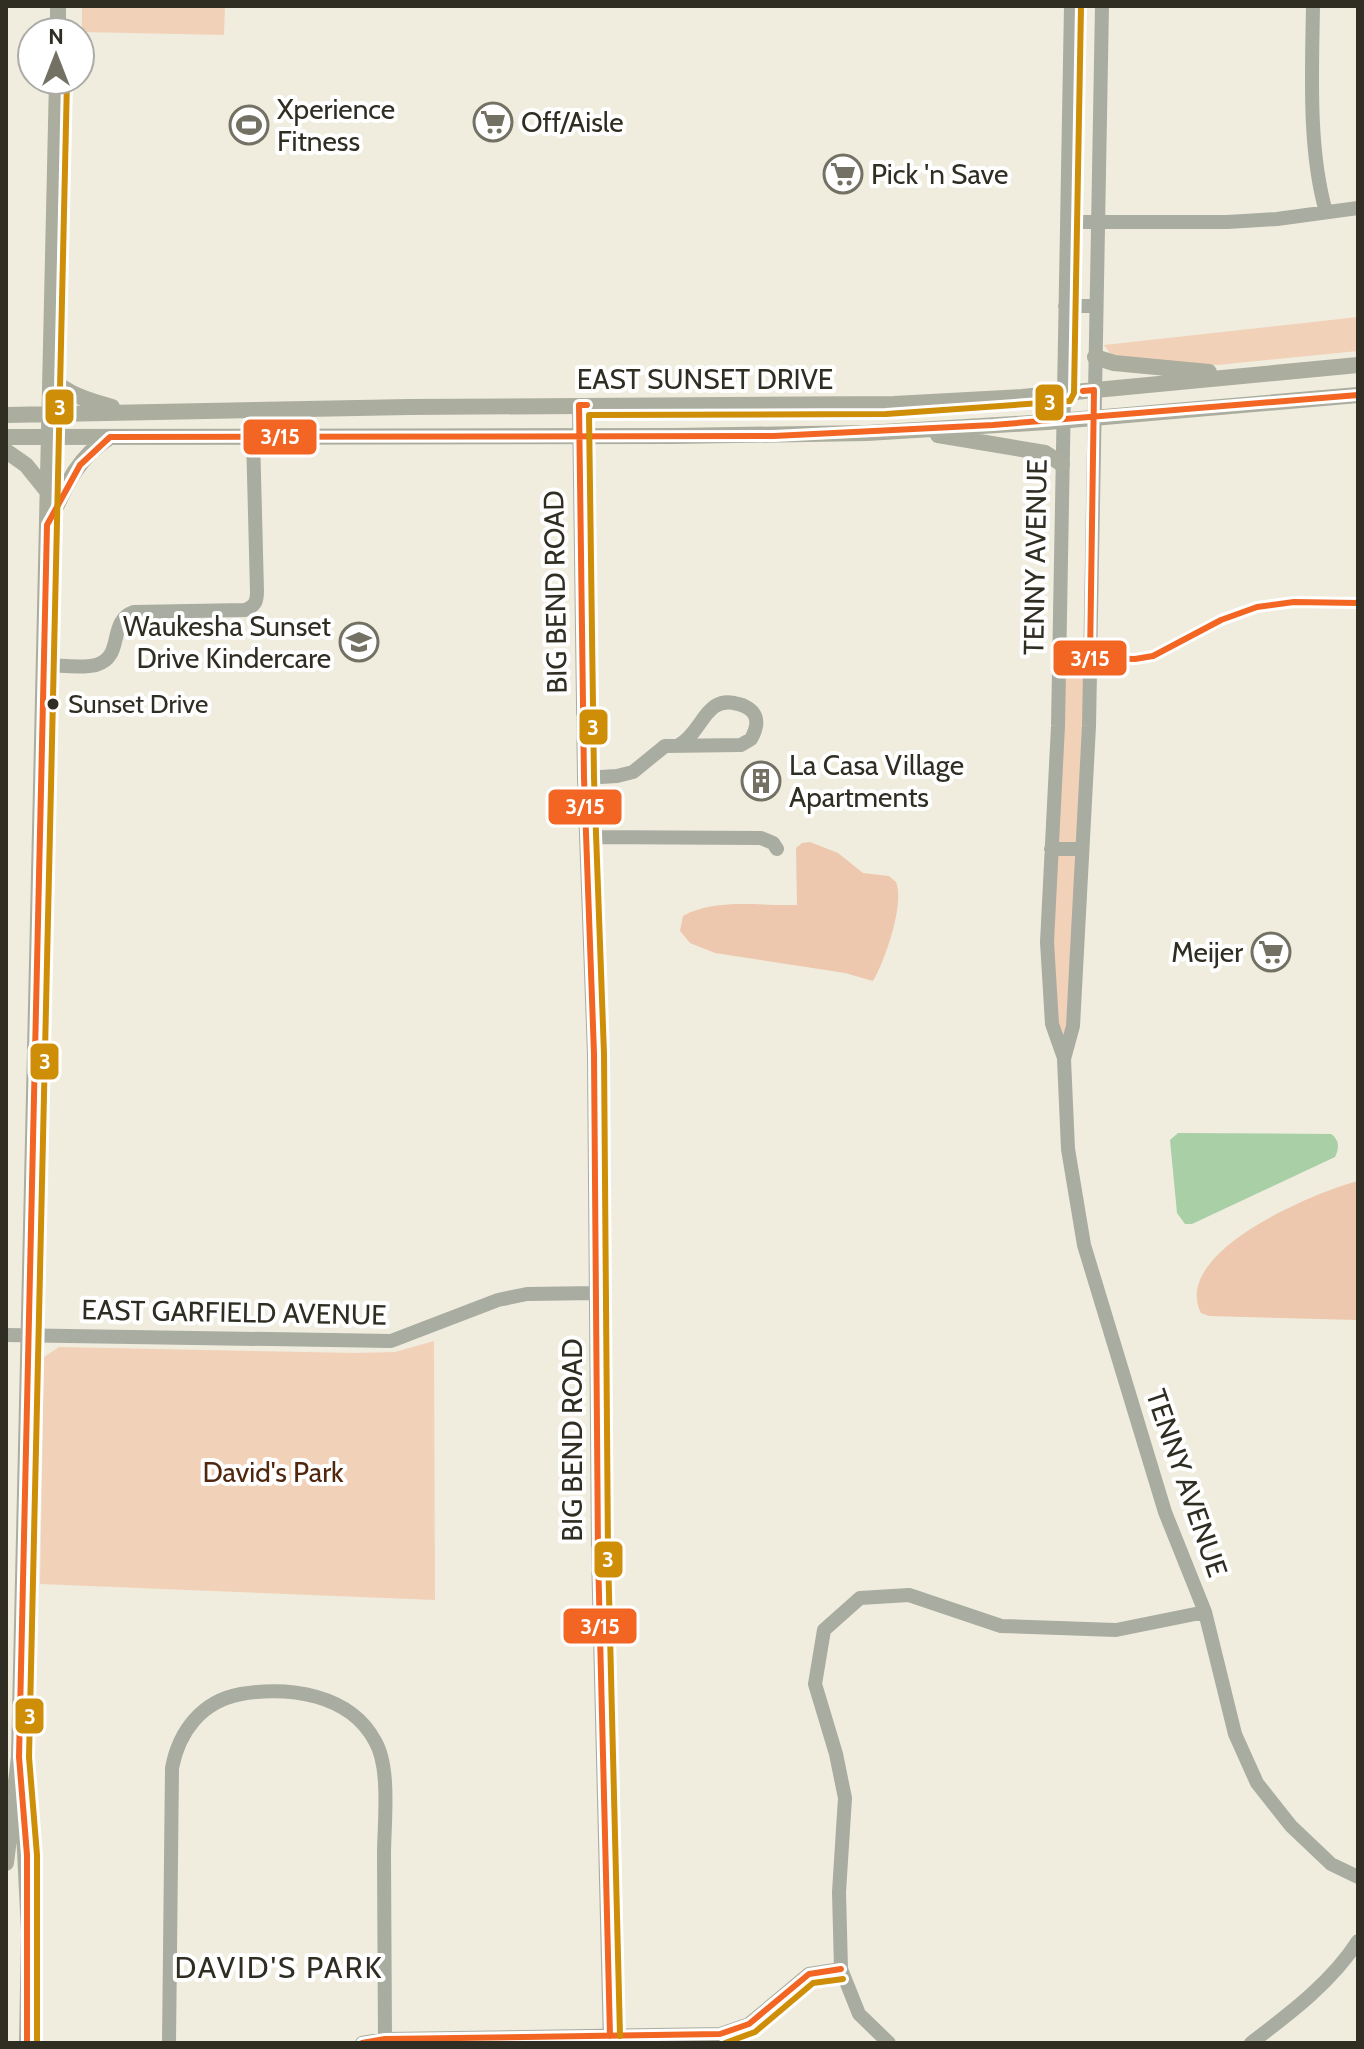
<svg xmlns="http://www.w3.org/2000/svg" width="1364" height="2049" font-family="Cabin,sans-serif">
<style>
.green{fill:#f2d1b9}
.forest{fill:#edc8ae}
.water{fill:#a9cfa7}
.lines{fill:none;stroke-linecap:round;stroke-linejoin:round}
.minor{stroke:#a9aca1;stroke-width:14}
.major{stroke:#abad9e;stroke-width:16}
.bus-1-casing{stroke:#fff;stroke-width:12}
.bus-2-casing{stroke:#fff;stroke-width:12}
.bus-1{stroke:#f26522;stroke-width:6}
.bus-2{stroke:#cf8e07;stroke-width:6}
.bus-dot{fill:#302e23;stroke:#fff;stroke-width:3}
.labels{text-anchor:middle;dominant-baseline:central;stroke-width:8;stroke-linejoin:round;paint-order:stroke}
.bus-label{font-size:26px;fill:#302e23;stroke:#fff;text-anchor:start}
.poi-label{font-size:28px;fill:#302e23;stroke:#fff;text-anchor:start}
.street-label{font-size:28px;fill:#302e23;stroke:#fff}
.park-label{font-size:28px;fill:#51280e;stroke:#fff}
.neighbourhood-label{font-size:30px;letter-spacing:2px;fill:#302e23;stroke:#fff}
.line-badge{stroke:#fff;stroke-width:3}
.badge-label{font-size:22px;text-anchor:middle;font-weight:bold;fill:#fff}
</style>
<rect width="100%" height="100%" fill="#f0edde"/>
<path class="green" d="M82,6H225L224,35L82,32Z
M1358,317V351L1217,365L1170,363L1112,356L1104,345Z
M1060,658H1090L1064,1059L1052,1024Z
M434,1341L435,1600L40,1584L44,1357L59,1347L356,1353L395,1352Z"/>
<path class="forest" d="M810,842L838,853L863,873L889,876L896,882C905,903 885,961 873,981L845,973L715,953L690,943L680,931L683,916C715,898 760,906 797,905L796,848L802,843Z
M1358,1181V1320L1209,1316L1201,1313C1170,1252 1315,1192 1358,1181Z"/>
<path class="water" d="M1178,1133L1331,1134C1340,1140 1339,1149 1335,1157L1192,1224H1185L1177,1213L1170,1140Z"/>
<g class="lines">
<path class="minor" d="M1102,6L1089,726L1073,1026L1064,1059L1068,1149L1084,1245L1165,1512L1205,1612L1235,1734L1257,1783L1291,1826L1331,1864L1358,1877
M1313,6C1312,72 1308,149 1326,212
M1067,222H1227L1277,219L1358,208
M1065,306H1095
M579,405L584,778L594,1054L598,1554L610,2043
M1060,658H1090
M44,665C60,665 81,669 96,665C125,657 107,621 134,612L245,610C255,606 257,602 257,591L253,436L261,410
M584,778L617,776L633,772L665,746L741,745L751,739C755,732 759,722 754,714C751,709 744,705 738,704C705,694 703,732 679,745
M586,837L761,838L773,843L777,849
M1051,849H1081
M1064,1058L1052,1024L1047,942L1058,726L1071,6
M6,1335L391,1341L498,1300L527,1294L597,1293
M169,2043L172,1768C179,1731 202,1701 241,1694C289,1686 350,1694 375,1741C391,1768 384,1823 384,1855C384,1918 385,1980 385,2043
M362,2043L385,2039L720,2034L749,2024L809,1974L841,1969
M889,2043L859,2014L841,1969L839,1892L845,1798L836,1754L815,1684L824,1630L860,1598L909,1595L1001,1626L1116,1630L1205,1612
M1251,2043C1289,2014 1332,1982 1358,1941"/>
<path class="major" d="M58,32V6
M1095,357L1114,363L1209,372
M52,379C69,395 90,401 112,407
M6,415L409,407L894,404L1022,397L1358,365
M938,435L1045,453L1062,464
M6,437L674,436L867,433L1047,422L1358,395
M6,451L26,465L47,491
M50,520C66,485 77,458 110,437
M22,1790L29,1932L27,2043
M6,1863L19,1757L57,80"/>
<g class="bus-1-casing">
<path id="bus-1" d="M1083,391L1094,390L1090,658L1135,659L1153,656L1221,620L1257,607L1294,602L1358,603
M587,405H579L584,778L594,1054L598,1554L610,2036
M27,2043V1855L19,1757L47,525L80,465L110,437L774,436L993,425L1358,395
M362,2043L385,2039L720,2034L749,2024L809,1974L841,1969"/>
</g>
<g class="bus-2-casing">
<path id="bus-2" d="M620,2036L608,1554L604,1054L594,778L589,415L886,414L1070,401L1074,393L1081,6
M37,2043V1855L29,1757L67,80
M725,2043L755,2032L813,1983L843,1979"/>
</g>
<use href="#bus-1" class="bus-1"/>
<use href="#bus-2" class="bus-2"/>
</g>
<defs>
<g id="supermarket-ring" transform="scale(2)"><circle r="9.5" fill="#fff" stroke="#737164" stroke-width="1.5"/><path d="M-6-5.5h2.5l.6 2H6L4.5 2H-2.5L-4.4-4H-6ZM-1.5 3.2a1.3 1.3 0 1 0 .1 0ZM3 3.2a1.3 1.3 0 1 0 .1 0Z" fill="#737164"/></g>
<g id="stadium-ring" transform="scale(2)"><circle r="9.5" fill="#fff" stroke="#737164" stroke-width="1.5"/><path d="M0-5a6.5 5 0 1 0 0 10a6.5 5 0 1 0 0-10ZM-3.5-1.8h7v3.6h-7Z" fill="#737164"/></g>
<g id="school-ring" transform="scale(2)"><circle r="9.5" fill="#fff" stroke="#737164" stroke-width="1.5"/><path d="M0-5L7-2L0 1L-7-2ZM-4 1L0 2.5L4 1V4Q0 6-4 4Z" fill="#737164"/></g>
<g id="building-ring" transform="scale(2)"><circle r="9.5" fill="#fff" stroke="#737164" stroke-width="1.5"/><path d="M-4-6H4V6H1V3H-1V6H-4ZM-2.5-4.3h1.7v1.8h-1.7ZM.8-4.3h1.7v1.8H.8ZM-2.5-1h1.7V.8h-1.7ZM.8-1h1.7V.8H.8Z" fill="#737164"/></g>
</defs>
<g fill-rule="evenodd">
<use href="#supermarket-ring" x="493" y="122"/>
<use href="#stadium-ring" x="249" y="125"/>
<use href="#supermarket-ring" x="843" y="174"/>
<use href="#school-ring" x="359" y="642"/>
<use href="#building-ring" x="761" y="781"/>
<use href="#supermarket-ring" x="1271" y="952"/>
</g>
<circle class="bus-dot" cx="53" cy="704" r="7"/>
<g class="labels">
<g class="bus-label">
<text x="68" y="704">Sunset Drive</text>
</g>
<g class="poi-label">
<text x="277" y="109">Xperience<tspan x="277" dy="32">Fitness</tspan></text>
<text x="521" y="122">Off/Aisle</text>
<text x="871" y="174">Pick 'n Save</text>
<text x="331" y="626" text-anchor="end">Waukesha Sunset<tspan x="331" dy="32">Drive Kindercare</tspan></text>
<text x="789" y="765">La Casa Village<tspan x="789" dy="32">Apartments</tspan></text>
<text x="1243" y="952" text-anchor="end">Meijer</text>
</g>
<g class="street-label">
<text x="705" y="379">EAST SUNSET DRIVE</text>
<text transform="translate(1035 557) rotate(-89)">TENNY AVENUE</text>
<text transform="translate(555 592) rotate(-91)">BIG BEND ROAD</text>
<text transform="translate(234 1312) rotate(1)">EAST GARFIELD AVENUE</text>
<text transform="translate(572 1440) rotate(-90)">BIG BEND ROAD</text>
<text transform="translate(1187 1483) rotate(71)">TENNY AVENUE</text>
</g>
<g class="park-label">
<text x="273" y="1472">David's Park</text>
</g>
<g class="neighbourhood-label">
<text x="279" y="1967">DAVID'S PARK</text>
</g>
</g>
<g class="line-badge">
<rect x="1034" y="383" width="31" height="39" rx="8" fill="#cf8e07"/>
<rect x="44" y="388" width="31" height="38" rx="8" fill="#cf8e07"/>
<rect x="242" y="418" width="76" height="38" rx="8" fill="#f26522"/>
<rect x="1052" y="639" width="76" height="38" rx="8" fill="#f26522"/>
<rect x="578" y="708" width="31" height="38" rx="8" fill="#cf8e07"/>
<rect x="547" y="788" width="76" height="38" rx="8" fill="#f26522"/>
<rect x="29" y="1042" width="31" height="39" rx="8" fill="#cf8e07"/>
<rect x="593" y="1540" width="31" height="39" rx="8" fill="#cf8e07"/>
<rect x="562" y="1607" width="76" height="38" rx="8" fill="#f26522"/>
<rect x="14" y="1697" width="31" height="38" rx="8" fill="#cf8e07"/>
</g>
<g class="badge-label">
<text x="1050" y="410">3</text>
<text x="60" y="415">3</text>
<text x="280" y="444">3/15</text>
<text x="1090" y="666">3/15</text>
<text x="593" y="735">3</text>
<text x="585" y="814">3/15</text>
<text x="45" y="1069">3</text>
<text x="608" y="1567">3</text>
<text x="600" y="1634">3/15</text>
<text x="30" y="1724">3</text>
</g>
<rect width="1364" height="2049" fill="none" stroke="#302e23" stroke-width="16"/>
<g transform="translate(56 56)"><circle r="38" fill="#ffffff" stroke="#acaba7" stroke-width="2"/>
<path d="M0-6L14 30L0 20L-14 30Z" fill="#737164"/>
<text y="-12" font-size="22" font-weight="bold" text-anchor="middle" fill="#302e23">N</text>
</g>
</svg>
